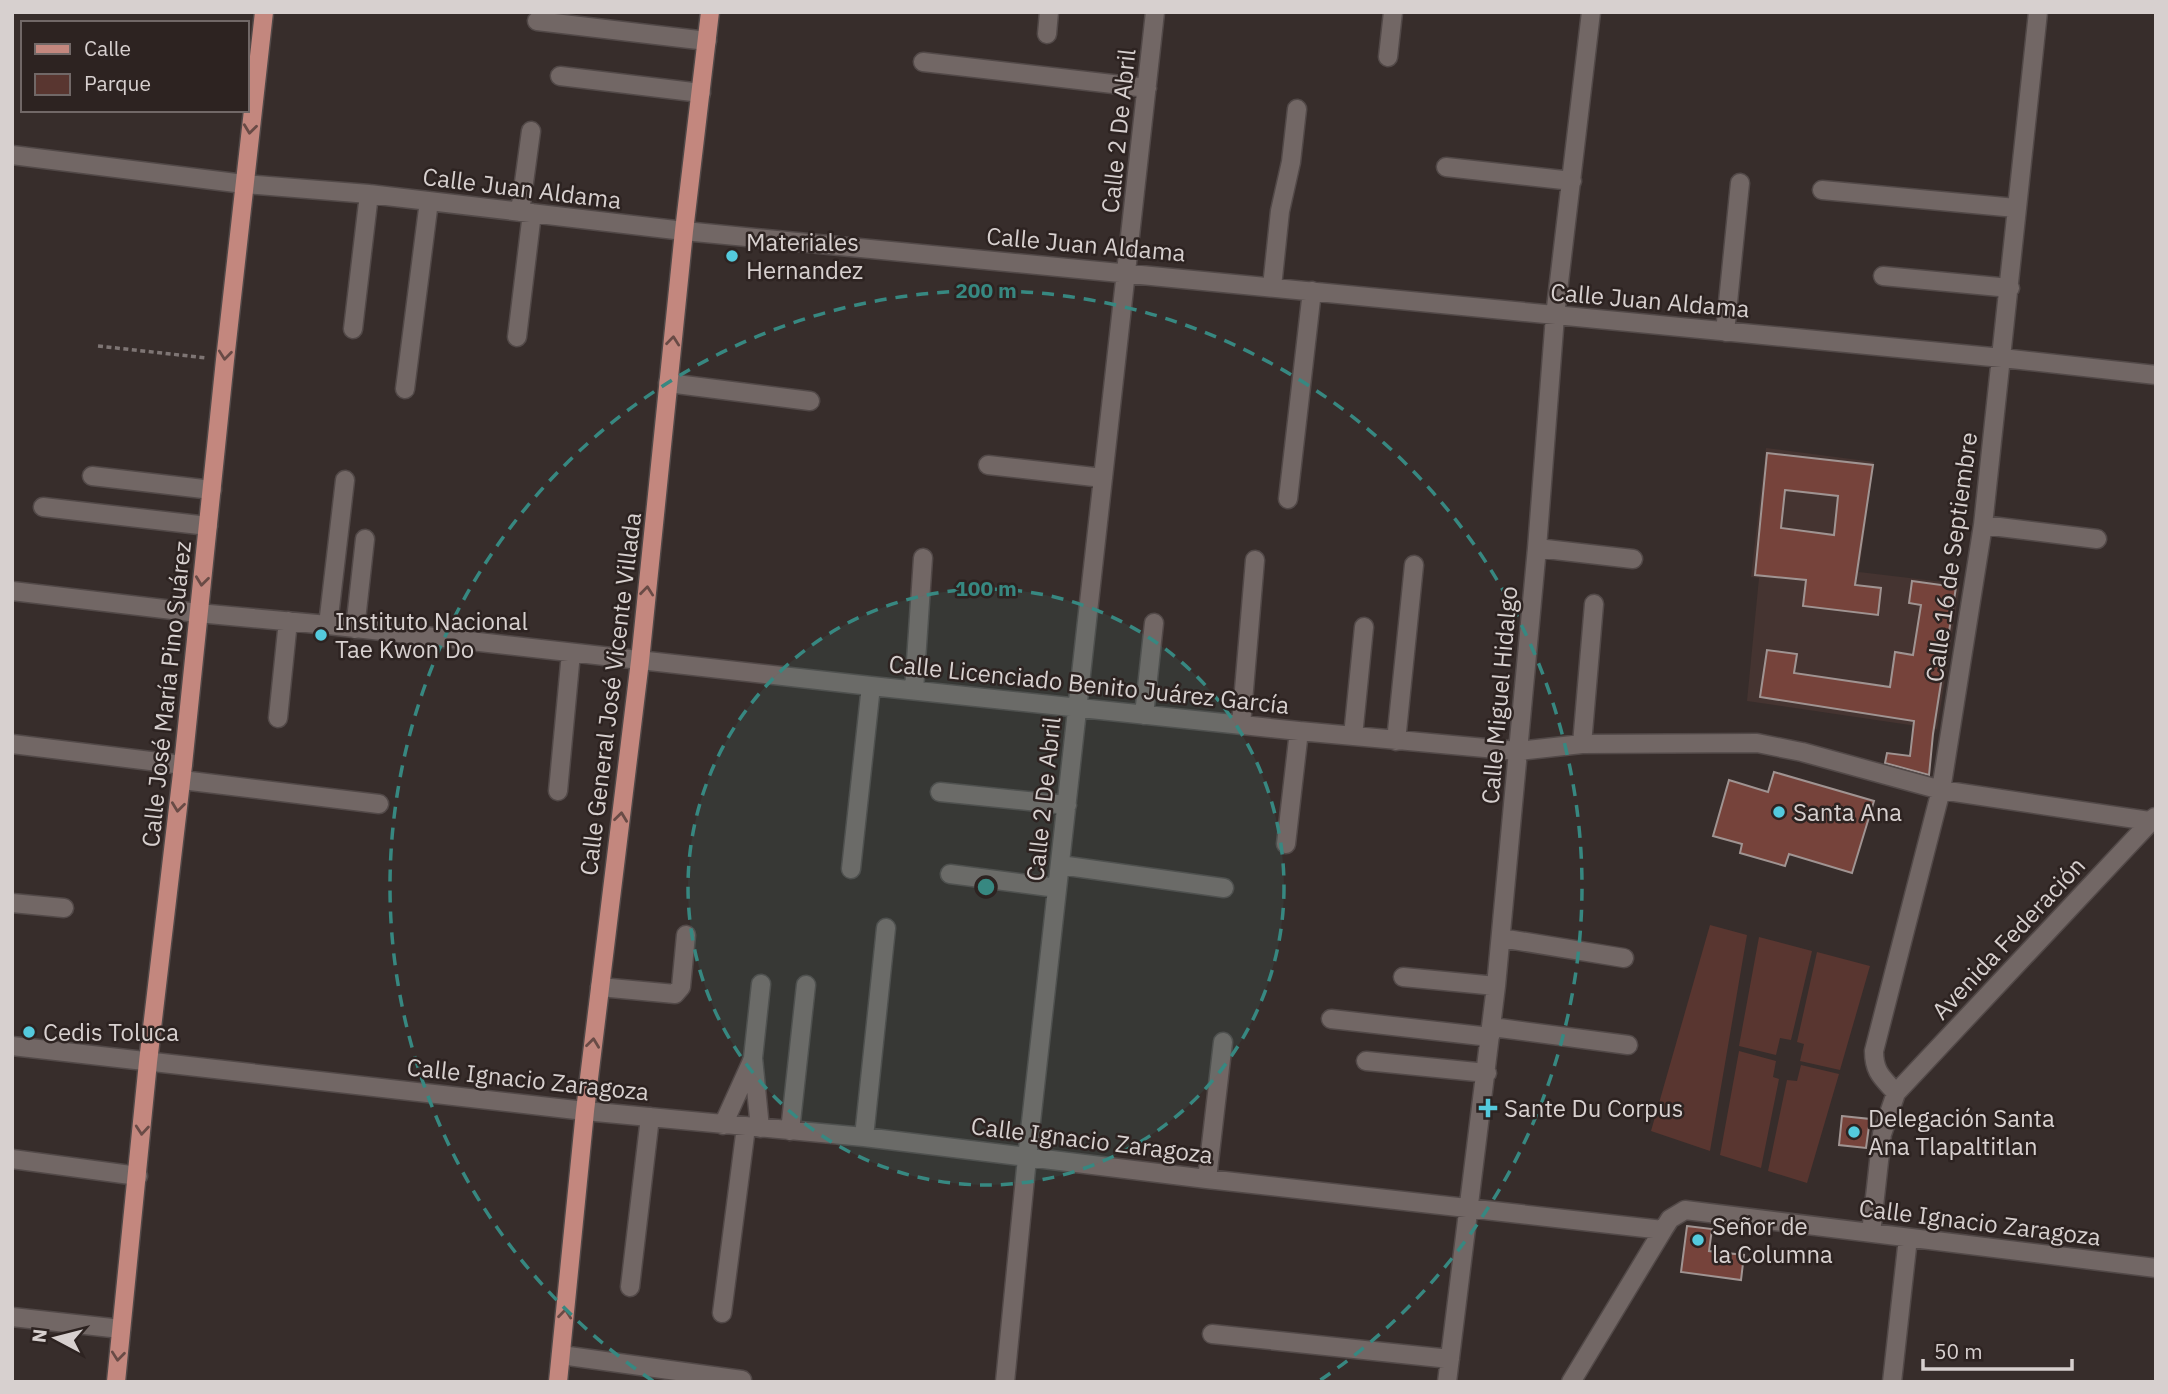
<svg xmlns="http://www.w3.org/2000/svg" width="2168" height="1394" font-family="'IBM Plex Sans',sans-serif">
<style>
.built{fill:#453431}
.green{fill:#593630}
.building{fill:#76433b;stroke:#a09492;stroke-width:2;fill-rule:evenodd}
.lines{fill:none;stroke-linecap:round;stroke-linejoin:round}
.minor-casing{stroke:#524948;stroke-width:21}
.major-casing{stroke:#524948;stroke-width:21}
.path{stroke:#7e7574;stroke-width:3.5;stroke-dasharray:5 3.5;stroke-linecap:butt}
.minor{stroke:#726765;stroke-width:18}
.major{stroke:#c3877e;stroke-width:18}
.oneway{stroke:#694b46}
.ring{fill:none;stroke:#378881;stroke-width:3.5;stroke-dasharray:12 9}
.poi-dot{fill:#54cadd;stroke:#2d2321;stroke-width:2.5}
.labels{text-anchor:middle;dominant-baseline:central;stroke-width:5;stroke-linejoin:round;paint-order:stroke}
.street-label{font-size:24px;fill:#d7d0cf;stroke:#2d2321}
.poi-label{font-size:24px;fill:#d7d0cf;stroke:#2d2321;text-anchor:start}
.centre{fill:#378881;stroke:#2d2321;stroke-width:3.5}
.ring-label{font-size:21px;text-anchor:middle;font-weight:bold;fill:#378881;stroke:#2d2321;stroke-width:5;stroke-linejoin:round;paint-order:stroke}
</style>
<rect width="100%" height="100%" fill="#372d2b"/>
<path class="built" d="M1766,448L1874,462L1859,572L1960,584L1937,729L1747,701L1759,578L1751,577Z"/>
<path class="green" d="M1710,925L1747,935L1710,1151L1651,1131Z
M1759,937L1812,951L1791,1040L1780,1038L1776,1055L1739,1046Z
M1817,952L1870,966L1840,1070L1800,1061L1804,1044L1797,1042Z
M1739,1051L1776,1061L1773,1077L1779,1079L1761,1168L1720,1155Z
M1801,1065L1839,1074L1807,1183L1768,1171L1787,1080L1797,1081Z"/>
<path class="building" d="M1767,453L1873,465L1855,585L1881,588L1878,615L1803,606L1806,580L1755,575ZM1785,490L1838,496L1834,535L1781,528Z
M1912,581L1956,587L1933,734L1929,775L1885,763L1887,753L1910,756L1914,721L1760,697L1767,650L1797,654L1794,673L1890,687L1895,652L1913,655L1921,605L1909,603Z
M1774,772L1874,801L1852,873L1789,854L1785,866L1740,853L1742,844L1713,836L1729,780L1768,792Z
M1842,1116L1870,1119L1866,1148L1839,1145Z
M1687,1226L1712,1229L1709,1251L1744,1255L1741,1280L1681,1272Z"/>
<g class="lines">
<g class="minor-casing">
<path id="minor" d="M537,21L707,41
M1047,34L1049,12
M1388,57L1393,12
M923,62L1147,88
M560,76L701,93
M12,155L244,184L369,194L684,231L2002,358L2156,375
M1446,167L1572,181
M1822,190L2016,208
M520,212L531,131
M1883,276L2010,288
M1272,287L1280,211L1291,162L1297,109
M353,329L369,194
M1725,332L1740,183
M517,337L532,213
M668,383L810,401
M405,389L429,201
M988,465L1103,478
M92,476L212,490
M1288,499L1312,291
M43,507L208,526
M1983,525L2097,539
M1537,548L1633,559
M12,591L198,613L328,625L871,686L1299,731L1518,751L1582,744L1757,743L1802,752L1941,790L2156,822
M328,625L345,480
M355,629L365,539
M914,690L923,558
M1144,715L1154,623
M278,718L288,621
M1241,725L1255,560
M1353,736L1364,627
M1396,741L1414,565
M12,744L183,765
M1582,744L1594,604
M182,780L379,804
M558,791L571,653
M940,792L1067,805
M1286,844L1299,731
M1060,865L1224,888
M851,869L871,686
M950,874L1057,888
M12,903L64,908
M1501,938L1624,958
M1403,977L1496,986
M600,987L675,994L681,987L686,935
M1331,1019L1490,1037
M1492,1027L1628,1045
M12,1046L585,1111L864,1137L1207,1179L1663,1230
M1366,1061L1487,1073
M1896,1093C1883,1078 1874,1073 1874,1051L1941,790L1983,525L2038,12
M723,1125L752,1061
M760,1128L753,1058L761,984
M790,1131L806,985
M864,1137L886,928
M12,1159L138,1176
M1207,1179L1223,1042
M1871,1233L1882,1134L1896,1093L2155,817
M630,1287L650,1117
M722,1313L746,1127
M12,1317L121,1329
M1212,1334L1450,1359
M561,1355L742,1380
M1005,1382L1027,1158L1155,12
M1447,1382L1496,986L1537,548L1555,316L1591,12
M1571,1382L1663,1230L1670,1219L1685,1210L2156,1268
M1892,1382L1908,1238"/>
</g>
<g class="major-casing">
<path id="major" d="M116,1382L148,1062L183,765L225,360L264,12
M558,1382L585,1111L640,661L684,231L710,12"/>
</g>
<path class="path" d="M98,346L207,358"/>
<use href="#minor" class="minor"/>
<use href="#major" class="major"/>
</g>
<defs><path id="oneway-chevron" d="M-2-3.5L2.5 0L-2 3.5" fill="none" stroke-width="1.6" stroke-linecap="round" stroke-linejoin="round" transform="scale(1.75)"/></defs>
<g class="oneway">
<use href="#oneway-chevron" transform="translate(250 129) rotate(97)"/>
<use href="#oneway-chevron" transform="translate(673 341) rotate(-84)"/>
<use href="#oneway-chevron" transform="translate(225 355) rotate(96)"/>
<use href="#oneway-chevron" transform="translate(202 581) rotate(97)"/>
<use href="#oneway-chevron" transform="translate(647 591) rotate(-84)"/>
<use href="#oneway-chevron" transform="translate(178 807) rotate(97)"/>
<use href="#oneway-chevron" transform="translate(621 817) rotate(-83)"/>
<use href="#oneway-chevron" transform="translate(593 1043) rotate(-83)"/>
<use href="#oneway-chevron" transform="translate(142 1130) rotate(95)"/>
<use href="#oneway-chevron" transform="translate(565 1314) rotate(-84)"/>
<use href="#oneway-chevron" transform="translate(118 1356) rotate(96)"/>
</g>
<circle cx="986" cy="887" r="298" fill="#378881" fill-opacity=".12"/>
<g class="ring">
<circle cx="986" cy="887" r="298"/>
<path d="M653 1381A596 596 0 1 1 1319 1381"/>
</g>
<g class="poi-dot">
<circle cx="732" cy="256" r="7"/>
<circle cx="321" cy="635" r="7"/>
<circle cx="1779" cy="812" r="7"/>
<circle cx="29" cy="1032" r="7"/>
<path d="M1484.5 1097.5h7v7h7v7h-7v7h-7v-7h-7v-7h7z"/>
<circle cx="1854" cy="1132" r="7"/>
<circle cx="1698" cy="1240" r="7"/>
</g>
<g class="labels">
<g class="street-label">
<text transform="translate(1118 131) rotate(-84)">Calle 2 De Abril</text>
<text transform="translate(522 188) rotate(7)">Calle Juan Aldama</text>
<text transform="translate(1086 244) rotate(5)">Calle Juan Aldama</text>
<text transform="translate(1650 300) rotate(5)">Calle Juan Aldama</text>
<text transform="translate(1951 557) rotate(-82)">Calle 16 de Septiembre</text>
<text transform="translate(1089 684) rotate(6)">Calle Licenciado Benito Juárez García</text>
<text transform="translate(166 694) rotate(-84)">Calle José María Pino Suárez</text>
<text transform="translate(610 694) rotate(-83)">Calle General José Vicente Villada</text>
<text transform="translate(1499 695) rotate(-85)">Calle Miguel Hidalgo</text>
<text transform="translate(1043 799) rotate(-84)">Calle 2 De Abril</text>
<text transform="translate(2008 938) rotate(-47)">Avenida Federación</text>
<text transform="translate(528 1079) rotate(6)">Calle Ignacio Zaragoza</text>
<text transform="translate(1092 1140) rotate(7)">Calle Ignacio Zaragoza</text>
<text transform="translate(1980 1222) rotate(7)">Calle Ignacio Zaragoza</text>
</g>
<g class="poi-label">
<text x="746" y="242">Materiales<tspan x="746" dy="28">Hernandez</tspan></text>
<text x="335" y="621">Instituto Nacional<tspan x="335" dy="28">Tae Kwon Do</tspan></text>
<text x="1793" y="812">Santa Ana</text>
<text x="43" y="1032">Cedis Toluca</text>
<text x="1504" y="1108">Sante Du Corpus</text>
<text x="1868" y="1118">Delegación Santa<tspan x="1868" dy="28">Ana Tlapaltitlan</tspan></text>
<text x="1712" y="1226">Señor de<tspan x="1712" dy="28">la Columna</tspan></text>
</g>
</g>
<circle cx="986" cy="887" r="10" class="centre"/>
<g class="ring-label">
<text x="986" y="298">200 m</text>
<text x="986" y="596">100 m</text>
</g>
<rect width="2168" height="1394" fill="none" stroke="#d7d0cf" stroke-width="28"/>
<rect x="21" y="21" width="228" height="91" fill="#2d2321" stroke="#716867" stroke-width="2"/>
<rect x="35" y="44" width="35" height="10" fill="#c3877e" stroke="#716867" stroke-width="2"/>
<text x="84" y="56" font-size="21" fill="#d7d0cf">Calle</text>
<rect x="35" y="74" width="35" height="21" fill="#593630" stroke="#716867" stroke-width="2"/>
<text x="84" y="91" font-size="21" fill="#d7d0cf">Parque</text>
<g transform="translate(56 1338) rotate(277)" stroke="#2d2321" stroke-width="5" paint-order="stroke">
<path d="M0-5L12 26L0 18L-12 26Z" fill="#d7d0cf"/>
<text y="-10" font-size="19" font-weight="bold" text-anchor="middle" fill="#d7d0cf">N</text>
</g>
<path d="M1923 1359v10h149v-10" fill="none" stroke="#d7d0cf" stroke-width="3.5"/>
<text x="1934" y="1359" font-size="21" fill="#d7d0cf" stroke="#2d2321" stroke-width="5" paint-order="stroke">50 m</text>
</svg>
